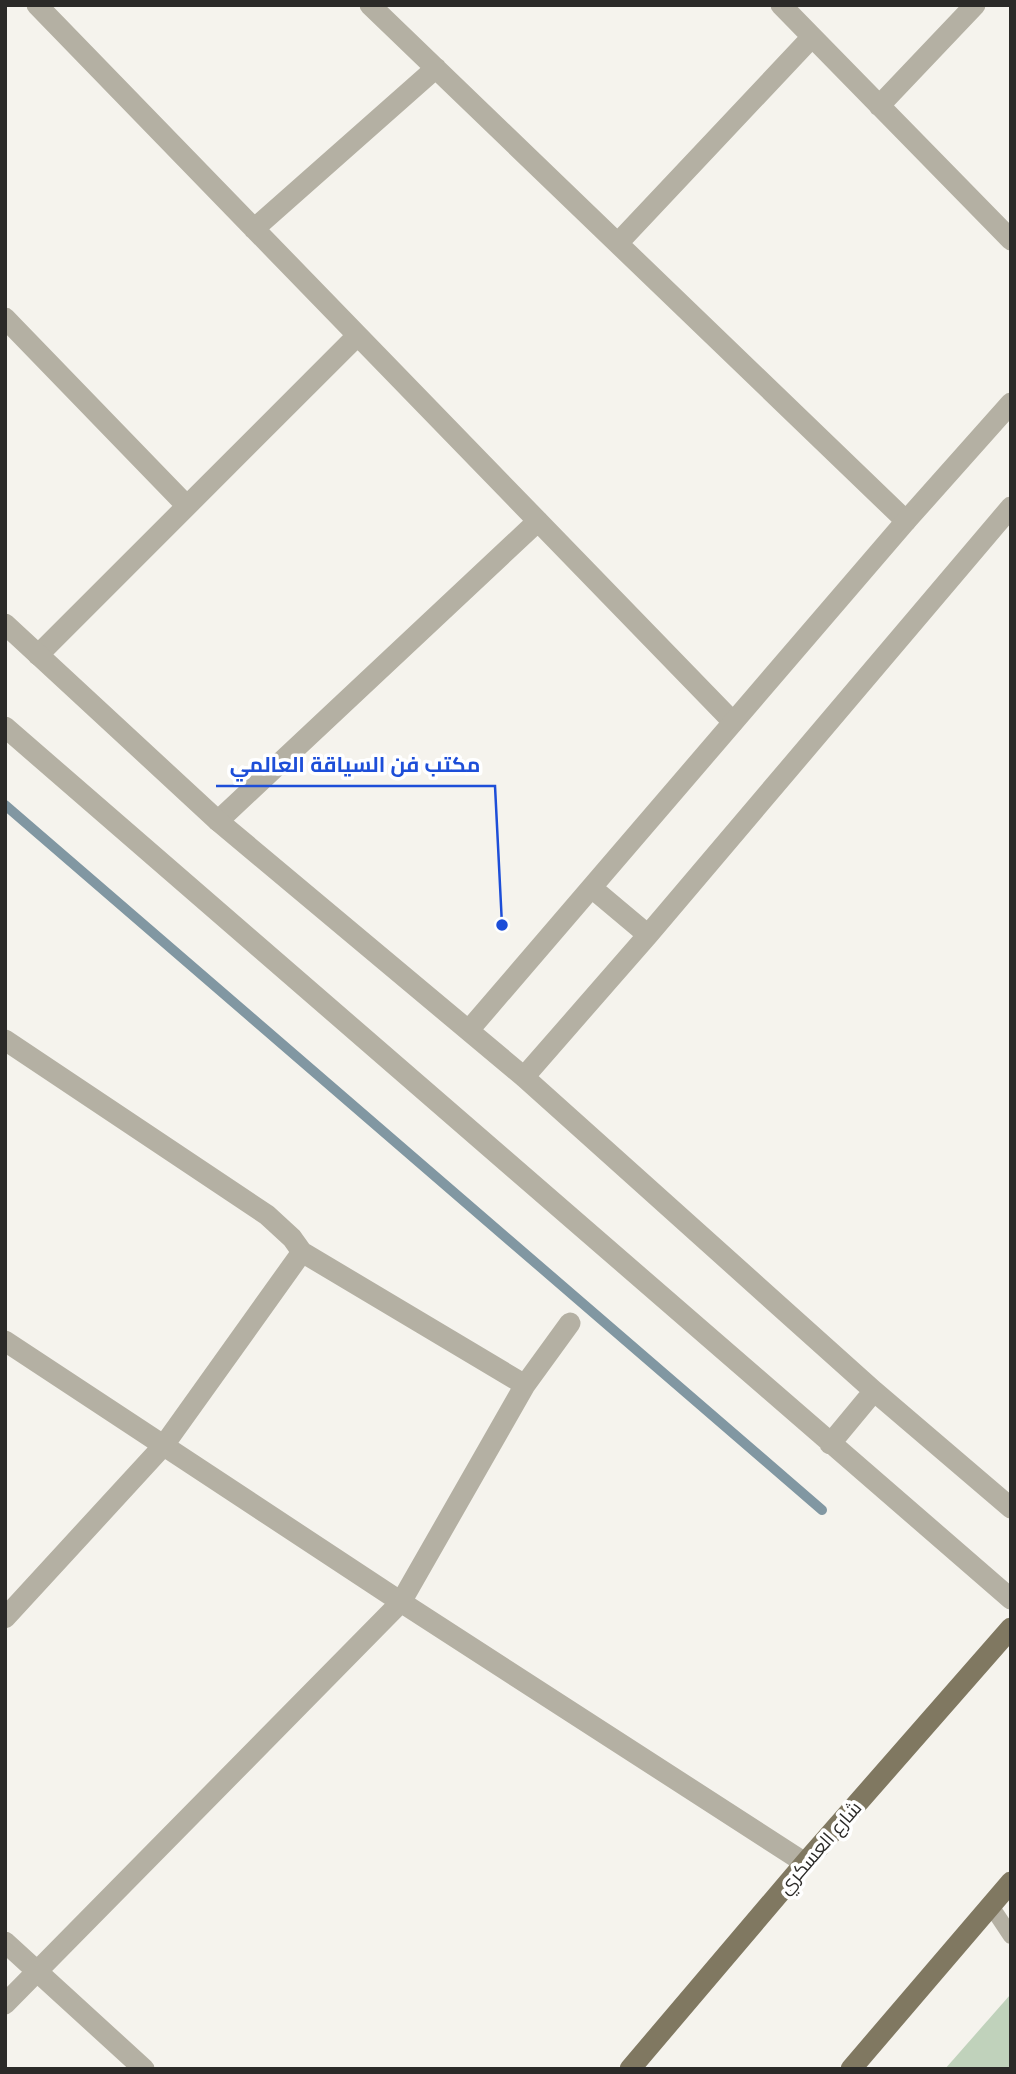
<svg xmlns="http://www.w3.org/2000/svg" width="1016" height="2074" font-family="'Golos Text',Cairo,sans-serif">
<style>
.green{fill:#c0d2bb}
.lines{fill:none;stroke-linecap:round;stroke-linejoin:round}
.stream{stroke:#8197a2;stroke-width:10}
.service{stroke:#b4b0a3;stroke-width:16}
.minor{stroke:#b4b0a3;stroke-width:21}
.tertiary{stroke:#b4b0a3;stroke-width:21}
.primary{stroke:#807861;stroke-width:21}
.labels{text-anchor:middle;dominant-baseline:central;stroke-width:7;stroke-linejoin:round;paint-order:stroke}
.street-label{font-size:19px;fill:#2b2a28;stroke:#fff}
.leader{fill:none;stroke:#1d4ed8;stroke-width:2.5}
.callout-dot{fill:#1d4ed8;stroke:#fff;stroke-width:2.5}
.callout-label{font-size:21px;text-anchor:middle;font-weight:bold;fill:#1d4ed8;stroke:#fff;stroke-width:7;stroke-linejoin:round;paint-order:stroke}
</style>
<rect width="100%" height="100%" fill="#f5f3ed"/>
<path class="green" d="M1010,1995L1011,2069H945Z"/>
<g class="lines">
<path class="stream" d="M5,805L822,1510"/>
<path class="service" d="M991,1906L1011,1936"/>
<path class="minor" d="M37,5L733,722
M370,5L906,521
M781,5L1011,240
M879,106L975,5
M254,229L436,68
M618,243L812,37
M5,318L187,506
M38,655L357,336
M218,821L538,521
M5,1040L267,1215L292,1238L302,1252L164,1445L5,1618
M302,1252L525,1385
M5,1341L401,1602L805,1863
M5,1942L144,2069
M5,2004L401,1602L525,1385L570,1323"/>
<path class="tertiary" d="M5,624L218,821L524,1077L874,1391L1011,1508
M5,727L1011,1599
M592,888L648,935
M469,1030L906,521L1011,403
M524,1077L648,935L1011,507
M830,1444L874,1391"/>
<path class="primary" d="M630,2069L805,1863L1011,1628
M851,2069L1011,1882"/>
</g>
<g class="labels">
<g class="street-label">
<text transform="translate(819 1847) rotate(-49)">شارع العسكري</text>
</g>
</g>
<path class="leader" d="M502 925L495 786H216"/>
<circle class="callout-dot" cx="502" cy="925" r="7"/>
<g class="callout-label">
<text x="355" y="772">مكتب فن السياقة العالمي</text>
</g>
<rect width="1016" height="2074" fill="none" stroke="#2b2a28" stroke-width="14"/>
</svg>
